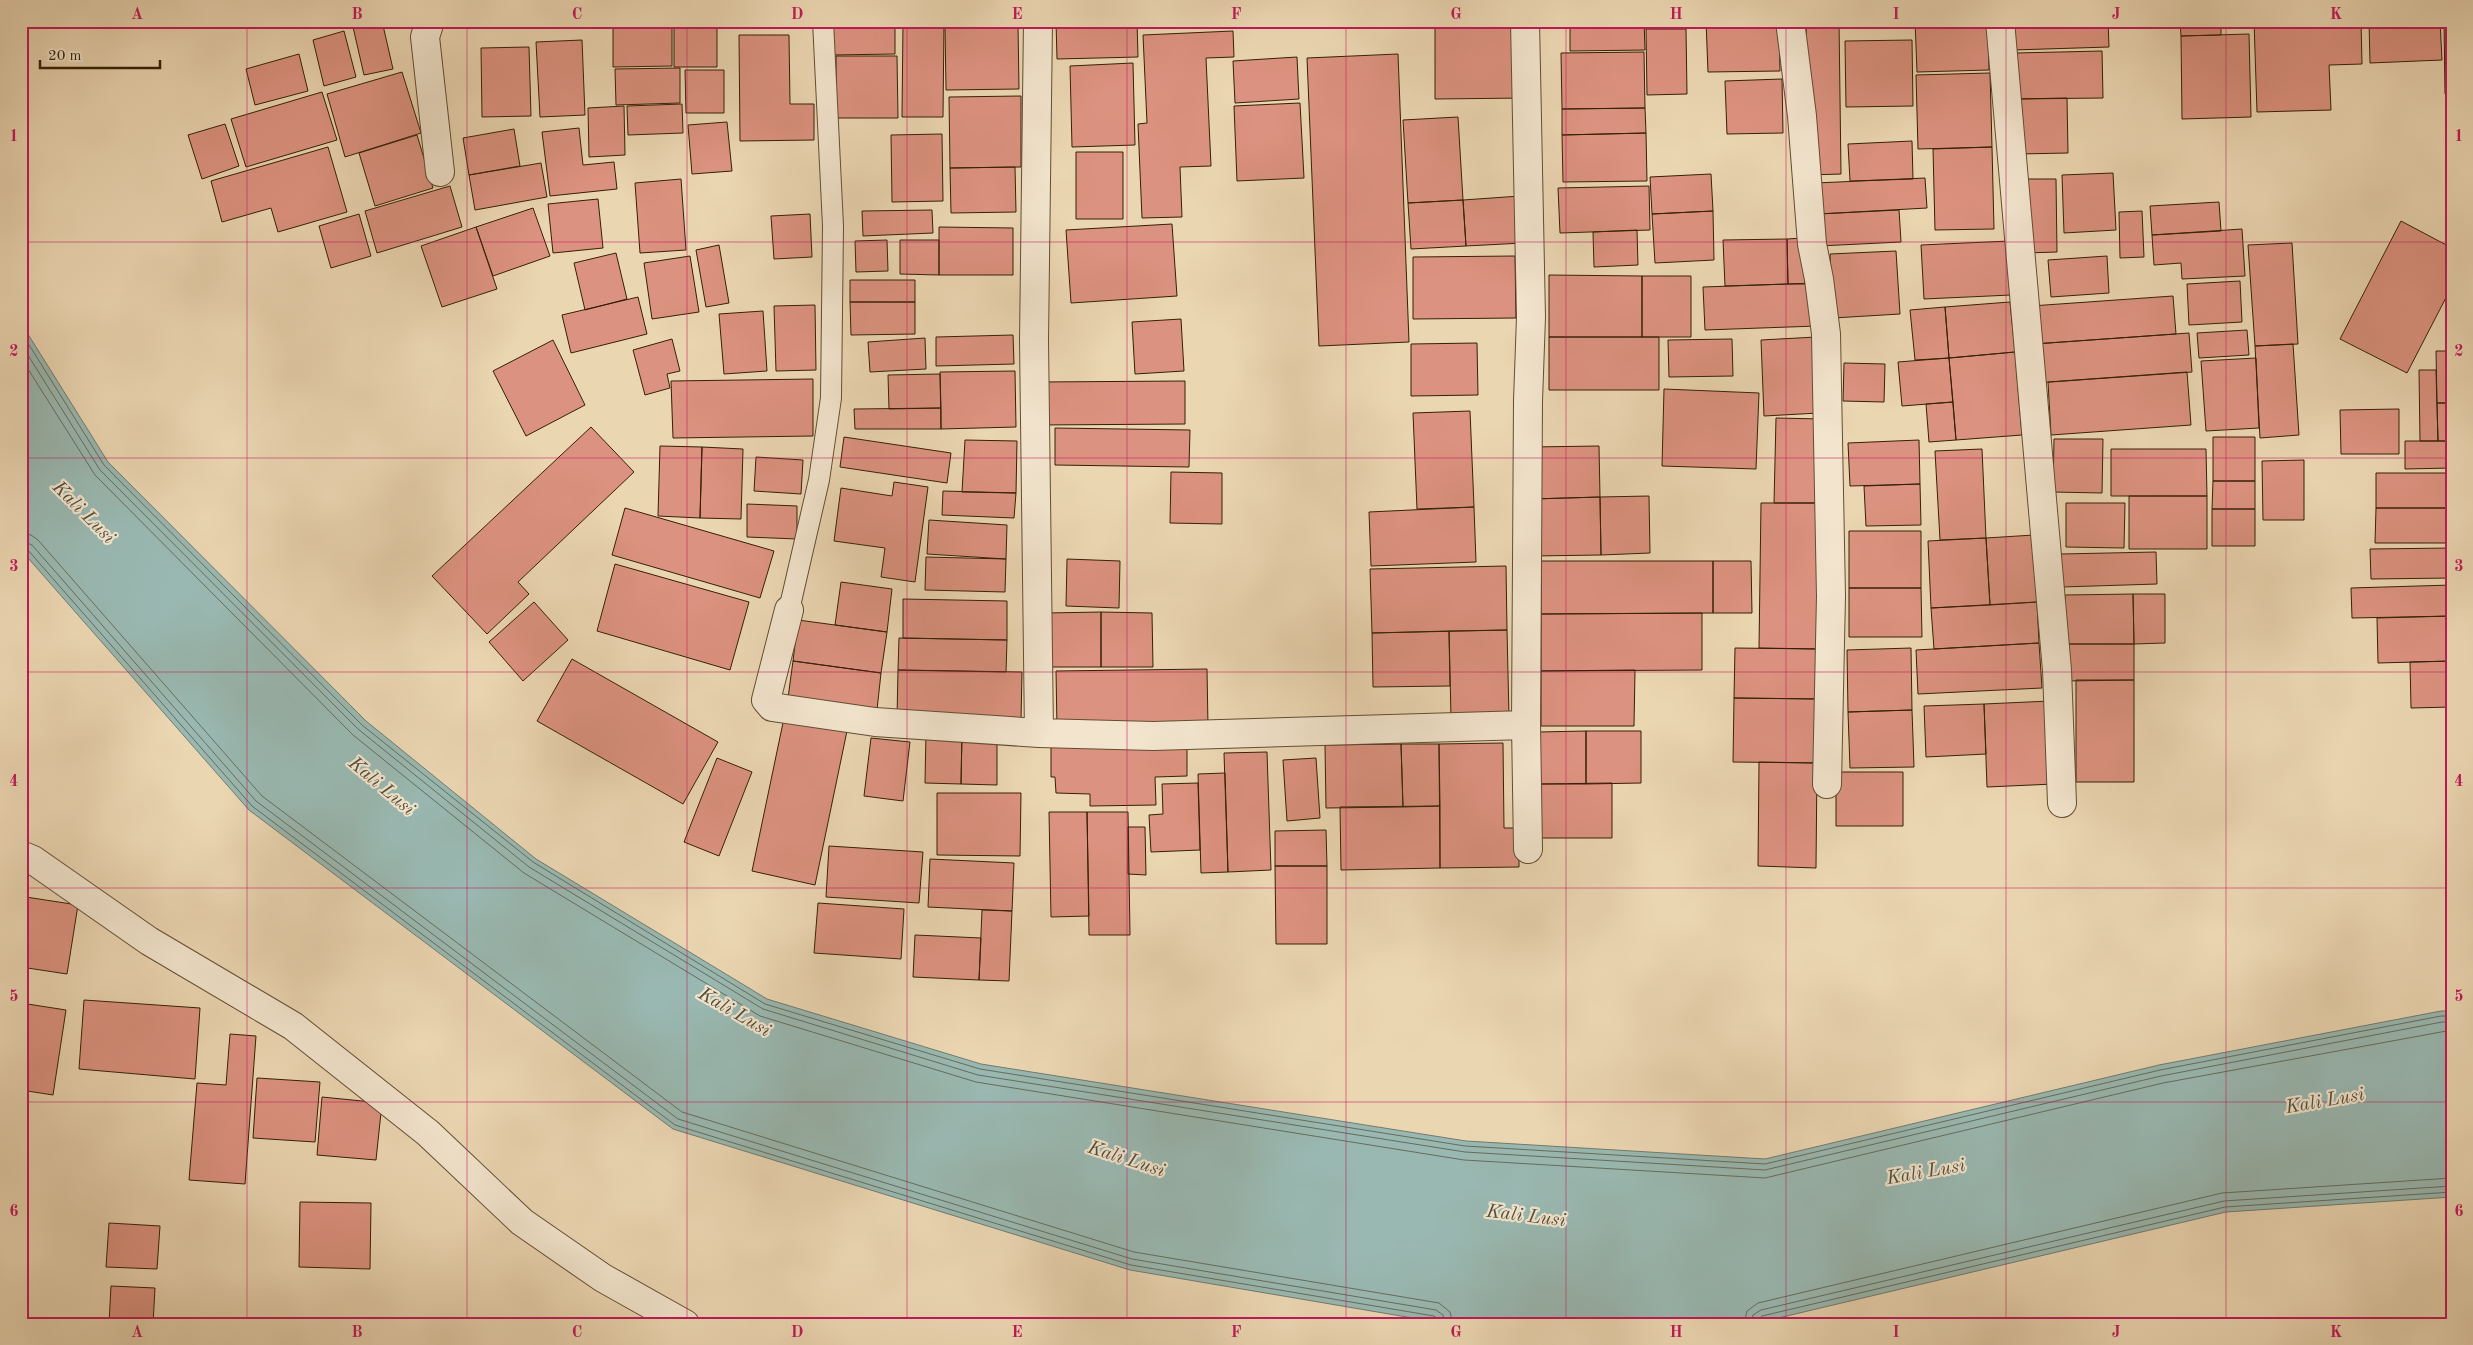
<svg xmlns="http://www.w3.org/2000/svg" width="2473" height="1345" font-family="'Old Standard TT',serif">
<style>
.water{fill:#99b8b1;stroke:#717b6d}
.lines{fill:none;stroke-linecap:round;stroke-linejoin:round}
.shore{stroke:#666c5c;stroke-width:1}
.building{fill:#dc9280;stroke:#342006}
.service-casing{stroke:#624e31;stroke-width:22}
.minor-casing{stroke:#624e31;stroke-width:30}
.service{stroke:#f2e4cd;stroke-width:20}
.minor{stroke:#f2e4cd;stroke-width:28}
.grid{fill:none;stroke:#c2185b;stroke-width:1;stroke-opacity:0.55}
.labels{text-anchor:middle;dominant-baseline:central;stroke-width:4.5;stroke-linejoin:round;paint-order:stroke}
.water-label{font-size:19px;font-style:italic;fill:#524e39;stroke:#f2e4cd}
.neatline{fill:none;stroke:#c2185b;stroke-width:2}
.grid-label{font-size:16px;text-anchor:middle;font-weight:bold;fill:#c2185b}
</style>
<rect width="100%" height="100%" fill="#ebd6b2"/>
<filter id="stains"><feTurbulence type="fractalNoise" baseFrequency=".004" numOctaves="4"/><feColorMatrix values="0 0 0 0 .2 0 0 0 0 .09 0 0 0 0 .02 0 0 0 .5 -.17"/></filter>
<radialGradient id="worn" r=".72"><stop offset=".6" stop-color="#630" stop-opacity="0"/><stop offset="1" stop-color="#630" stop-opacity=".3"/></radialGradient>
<path class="water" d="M21,323L108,462L366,721L536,859L767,999L981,1064L1466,1141L1765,1159L2159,1065L2441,1011H2452V1197L2226,1212L1753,1324H1448L1130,1270L673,1129L249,810L21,550Z"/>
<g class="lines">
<path class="shore" d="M21,332L104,465L362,725L533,862L765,1004L980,1069L1465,1146L1765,1164L2160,1070L2441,1016H2452
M21,344L100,470L358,729L529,867L763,1009L978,1075L1465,1152L1765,1170L2161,1076L2442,1022H2452
M21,358L95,475L353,735L524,873L760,1016L976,1082L1464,1160L1765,1178L2163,1083L2452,1030
M21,533L31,535L38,540L262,796L682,1112L1134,1252L1439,1303L1450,1312L1453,1324
M21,540L32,545L256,801L678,1119L1132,1259L1436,1310L1443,1315L1445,1324
M21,547L27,549L252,806L675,1125L1131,1265L1434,1316L1438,1319L1439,1324
M1744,1324L1747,1311L1758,1303L2222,1193L2452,1178
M1751,1324L1753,1315L1761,1310L2224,1201L2452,1186
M1758,1324L1759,1319L1762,1316L2225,1207L2452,1192"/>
</g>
<path class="building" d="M382,21L393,69L364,75L353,27Z
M613,21H672V66L613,67Z
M674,21H717V67H674Z
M832,21H895V54L832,55Z
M903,21H944L943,117H902Z
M1056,21H1137L1138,57L1057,59Z
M1524,21L1525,98L1435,99V22Z
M1570,21H1644L1645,50L1570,51Z
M1706,21H1779L1780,71L1708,72Z
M1806,21H1839L1841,174L1808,175Z
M1915,21H1988L1989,70L1917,72Z
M2012,21H2108L2109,47L2013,50Z
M2180,21H2221V35L2181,36Z
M2254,21H2361L2362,64L2329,65L2331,110L2257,112Z
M2369,21H2440L2442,60L2370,63Z
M2444,21H2452V94H2445Z
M945,26H1018L1019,89L946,90Z
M1646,29H1686L1687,94L1647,95Z
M344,31L356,77L324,86L313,40Z
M1233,31L1234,57L1206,58L1211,166L1180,167L1182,217L1142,218L1138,124L1147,123L1143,35Z
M2249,34L2251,117L2182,119L2181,36Z
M739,35H789L790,104H814V140L740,141Z
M582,40L585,115L540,117L536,42Z
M1912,40L1913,106L1846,107L1845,41Z
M529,47L531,116L482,117L481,48Z
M2102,51L2103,98L2016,99V53Z
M1644,52L1645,108L1562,109L1561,53Z
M299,54L308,91L255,105L246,69Z
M1398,54L1409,342L1319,346L1307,58Z
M836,56H897L898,118H836Z
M1297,57L1299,99L1235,103L1233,61Z
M1133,63L1135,145L1072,147L1070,66Z
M680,68V103L616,105L615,69Z
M685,70H724V113H686Z
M402,72L421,133L345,157L327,94Z
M1990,73L1992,147L1918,149L1916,75Z
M1782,79L1783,133L1727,134L1725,81Z
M322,92L337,140L246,167L231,119Z
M1021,96V167L950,168L949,97Z
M2067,98L2068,153L2018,154L2016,99Z
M1300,103L1304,178L1237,181L1234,106Z
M2446,103H2452V166Z
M682,104L683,133L628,135L627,106Z
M624,106L625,155L589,157L588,108Z
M1645,108L1646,133L1562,135V109Z
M1458,117L1463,200L1408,203L1403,120Z
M727,122L732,171L692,174L688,125Z
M225,124L239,166L202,179L188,135Z
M579,128L583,165L614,162L617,189L550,196L542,132Z
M514,129L520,166L469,175L463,138Z
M1646,133L1647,181L1563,182L1562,135Z
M942,134L943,201L892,202L891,135Z
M417,135L433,188L375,206L359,153Z
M1912,141L1913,179L1850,181L1848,144Z
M328,147L347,212L278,232L271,208L222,222L211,181Z
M1992,147L1994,229L1935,230L1933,149Z
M1076,152H1123V219H1076Z
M541,163L547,197L475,210L469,175Z
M1015,167L1016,212L951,213L950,168Z
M2113,173L2116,230L2064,233L2062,175Z
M1711,174L1713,211L1652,214L1650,177Z
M1925,178L1927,208L1818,214L1816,183Z
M681,179L686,250L640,253L635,183Z
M2025,179H2056L2057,252L2025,253Z
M450,186L462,227L377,253L365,211Z
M1649,186L1650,230L1560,233L1558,188Z
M1520,196L1523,243L1466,246L1463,200Z
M598,199L603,248L553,253L548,204Z
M1463,200L1466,246L1411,249L1408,203Z
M2219,202L2221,231L2152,235L2150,206Z
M533,208L550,256L493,276L476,227Z
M932,210L933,233L863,236L862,211Z
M1899,210L1901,242L1819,246L1818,214Z
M1713,211L1714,260L1655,263L1652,214Z
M2142,211L2144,257L2120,258L2119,212Z
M359,214L371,256L331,268L319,226Z
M810,214L812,257L774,259L771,216Z
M2401,221L2452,248V286L2407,373L2340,339Z
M1172,224L1177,296L1071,303L1066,230Z
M476,227L497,289L442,307L421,246Z
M939,227L1013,228V275H939Z
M2242,229L2245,276L2182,279L2181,263L2154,265L2152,235Z
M1637,230L1638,265L1594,267L1593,232Z
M1804,238L1805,284H1788L1787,239Z
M1787,239L1788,284L1725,286L1723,240Z
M887,240L888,271L856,272L855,241Z
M900,240H939V275L900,274Z
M2009,241L2011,295L1924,299L1921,245Z
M2292,243L2298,344L2255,346L2248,245Z
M719,245L729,303L706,307L696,250Z
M1896,251L1900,314L1833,318L1830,254Z
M616,253L627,299L585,310L574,263Z
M690,256L699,312L652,319L644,263Z
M1515,256L1516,318L1413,319V257Z
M2107,256L2109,293L2051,297L2048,260Z
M1549,275L1642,276V337H1549Z
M1642,276H1691V337H1642Z
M850,280H915V302H850Z
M2240,281L2242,322L2189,325L2187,284Z
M1816,283L1817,326L1705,330L1703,287Z
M2173,296L2176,334L2034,344L2031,306Z
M638,297L647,334L571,353L562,315Z
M850,302H915V334L851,335Z
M2010,302L2015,352L1949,358L1945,307Z
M815,305L816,370L776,371L774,306Z
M1945,307L1949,358L1915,360L1910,310Z
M763,311L767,371L724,374L719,314Z
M1181,319L1184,371L1135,374L1132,322Z
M2247,330L2249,355L2199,358L2197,333Z
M2189,333L2192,372L2036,383L2034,344Z
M1013,335L1014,364L936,366V337Z
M1549,337H1659V390H1549Z
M1816,337L1819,413L1764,416L1761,340Z
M925,338L926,369L870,372L868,342Z
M672,339L680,371L667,374L670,388L645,395L633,350Z
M1732,339L1733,376L1669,377L1668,340Z
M553,340L585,405L526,436L493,371Z
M1477,343L1478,395L1411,396V344Z
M2293,344L2299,435L2260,438L2255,346Z
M2436,351H2452V403H2437Z
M2015,352L2022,435L1956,440L1949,358Z
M1949,358L1953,402L1902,406L1898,362Z
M2256,358L2259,428L2206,431L2201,361Z
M1844,363L1885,364L1884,402L1843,401Z
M2419,370H2436L2438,441H2420Z
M1015,371L1016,427L941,429L940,372Z
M2187,372L2191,425L2051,435L2048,382Z
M940,374L941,408L889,409L888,375Z
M813,379V436L673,438L671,381Z
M1185,381V424L1038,425V382Z
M1664,389L1759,393L1756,469L1662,466Z
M1953,402L1956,440L1929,442L1926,404Z
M2437,403H2452V441H2438Z
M941,408V429H855L854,409Z
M2399,409V454H2341L2340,410Z
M1470,411L1474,507L1417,509L1413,413Z
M1776,418L1822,419L1821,503H1774Z
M591,427L634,472L518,582L529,594L487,634L432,576Z
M1055,428L1190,430L1189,467L1055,465Z
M844,437L951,453L947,483L840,467Z
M2213,437H2255V481H2213Z
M2054,439H2103L2102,493L2053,492Z
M965,440L1017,441L1016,493L962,492Z
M1919,440L1920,484L1850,486L1848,443Z
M2405,441H2452V468L2405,469Z
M660,446L702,447L700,518L658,516Z
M1599,446L1600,497L1532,499L1531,447Z
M702,447L743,449L741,519L700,518Z
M1982,449L1986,538L1940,540L1935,451Z
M2111,449H2206L2207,496H2111Z
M756,457L803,460L801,494L754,491Z
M2304,460V520H2263L2262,461Z
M1171,472L1222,473V524L1170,523Z
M2376,473H2452V508H2376Z
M2213,481H2255V509H2212Z
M894,482L928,487L915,582L881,577L885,548L834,541L841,488L892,496Z
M1920,484L1921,525L1866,526L1864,486Z
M943,491L1016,493L1014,518L942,515Z
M1649,496L1650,553L1601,555L1600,497Z
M2129,496H2207V549H2129Z
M1600,497L1601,555L1533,556L1532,499Z
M1761,503H1821L1819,649L1759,648Z
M2066,503H2125L2124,548L2066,547Z
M747,504L797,506V539L747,537Z
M1474,507L1476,562L1371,566L1369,512Z
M625,508L774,551L760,598L612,555Z
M2376,508H2452V543H2375Z
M2212,509H2255V546H2212Z
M929,520L1007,525L1006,559L927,554Z
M1849,531H1921V588H1849Z
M2034,535L2037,602L1990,605L1986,538Z
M1986,538L1990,605L1931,608L1928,541Z
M2452,548V578L2371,579L2370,549Z
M2156,552L2157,584L2062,587L2061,554Z
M926,557L1006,559L1005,592L925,590Z
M1067,559L1120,561L1119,608L1066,606Z
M1541,561H1713V613L1541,614Z
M1713,561H1751L1752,613H1713Z
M615,564L749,602L730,670L597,631Z
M1506,566L1507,630L1372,633L1370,569Z
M841,582L892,589L887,632L835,625Z
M2452,585V616L2352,618L2351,588Z
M1849,588H1921L1922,637H1849Z
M2133,594H2165V643L2134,644Z
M2133,594L2134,644H2065V595Z
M903,599L1007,601V640L903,638Z
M534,602L568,640L523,681L489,642Z
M2037,602L2039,643L1934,649L1931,608Z
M1101,612L1152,613L1153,667H1101Z
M1101,612V667H1047V613Z
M1702,613V670L1541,671V614Z
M2452,616V661L2378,663L2377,618Z
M798,620L887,632L881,673L793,661Z
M1507,630L1509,717L1451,718L1449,631Z
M1449,631L1450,686L1373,687L1372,633Z
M899,638L1007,640L1006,672L898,670Z
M2039,643L2042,688L1918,694L1916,650Z
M2065,644H2134V680L2065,681Z
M1735,648L1819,649V699L1734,698Z
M1911,648L1912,710L1848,712L1847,650Z
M572,659L718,742L683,804L537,721Z
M793,661L881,673L877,710L788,698Z
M2452,661V707L2411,708L2410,662Z
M1207,669L1208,726L1057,728L1056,671Z
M898,670L1022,672L1021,720L897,718Z
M1635,670L1634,726H1541V671Z
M2076,680H2134V782H2076Z
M1734,698L1819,699L1817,763L1733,762Z
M2050,701L2054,784L1987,787L1984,704Z
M1984,704L1986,754L1926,757L1924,706Z
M1912,710L1914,767L1850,768L1848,712Z
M784,718L847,731L815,885L752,871Z
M1586,731H1641V783L1586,784Z
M1586,731V784H1540L1539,732Z
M926,732L962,733L961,784L925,783Z
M962,733L997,734V785L961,784Z
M871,738L910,742L903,801L864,796Z
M1051,741H1187V776L1155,777L1156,805L1090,806V794L1056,793L1055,777H1051Z
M1503,743L1504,828H1519V867L1440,868L1439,744Z
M1401,744L1403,807L1326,808L1325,745Z
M1401,744H1439L1440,806L1403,807Z
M1267,752L1271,870L1228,872L1224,753Z
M717,758L752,772L719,856L684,842Z
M1316,758L1320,818L1287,821L1283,760Z
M1759,762L1817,763L1816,868L1758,866Z
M1836,772H1903V826H1836Z
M1225,773L1228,872L1201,873L1198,774Z
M1198,783L1200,850L1151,852L1149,815L1163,814L1162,784Z
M1612,783V838H1540V784Z
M937,793H1021L1020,856L937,855Z
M1440,806V868L1341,870L1340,807Z
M1049,812H1087L1089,916L1051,917Z
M1087,812H1128L1130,935H1089Z
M1128,827H1145L1146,875L1128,874Z
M1326,830L1327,866H1275V831Z
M829,846L923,852L919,903L826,897Z
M930,859L1014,863L1012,911L928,907Z
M1275,866H1327V944H1276Z
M26,897L78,905L67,974L21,967V929Z
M818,903L904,909L901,959L814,953Z
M982,910L1012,911L1009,981L979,980Z
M915,935L981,938L979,980L913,977Z
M84,1000L200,1008L195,1079L79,1069Z
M21,1003L66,1010L53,1095L21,1090Z
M230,1034L256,1036L245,1184L189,1180L197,1083L226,1085Z
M257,1078L320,1082L315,1142L253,1138Z
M322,1097L382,1103L376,1160L317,1155Z
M300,1202L371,1203L370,1269L299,1267Z
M109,1223L160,1226L157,1269L106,1267Z
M111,1286L155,1288L153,1324H109Z"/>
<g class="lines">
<g class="service-casing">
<path id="service" d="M789,610L819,480L831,398L833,226L823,21"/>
</g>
<g class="minor-casing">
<path id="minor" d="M430,21L425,37L440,172
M1038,21L1034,341L1039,733L1153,736L1526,725L1528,401L1531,317L1525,21
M1790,21L1802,116L1812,244L1819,279L1826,334L1831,596L1827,784
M2000,21L2057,670L2062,803
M789,610L766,700L772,707L875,722L1039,733
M1526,725L1528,849
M21,855L33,860L149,941L293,1026L428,1133L522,1222L603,1278L685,1324"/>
</g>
<use href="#service" class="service"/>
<use href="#minor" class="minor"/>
</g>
<path class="grid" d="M247,21V1324M467,21V1324M687,21V1324M907,21V1324M1127,21V1324M1346,21V1324M1566,21V1324M1786,21V1324M2006,21V1324M2226,21V1324M21,242H2452M21,458H2452M21,672H2452M21,888H2452M21,1102H2452"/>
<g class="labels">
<g class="water-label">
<text transform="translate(83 513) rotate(45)">Kali Lusi</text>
<text transform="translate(381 787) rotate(40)">Kali Lusi</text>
<text transform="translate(734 1013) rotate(30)">Kali Lusi</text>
<text transform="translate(2325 1102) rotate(-10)">Kali Lusi</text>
<text transform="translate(1126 1160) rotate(18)">Kali Lusi</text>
<text transform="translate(1926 1173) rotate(-10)">Kali Lusi</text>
<text transform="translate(1526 1217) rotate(7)">Kali Lusi</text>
</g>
</g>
<rect width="2473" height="1345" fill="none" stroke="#ebd6b2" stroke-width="55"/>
<path d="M40 60v8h120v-8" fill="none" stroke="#342006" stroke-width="2.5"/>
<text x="48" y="60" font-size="15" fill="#342006" stroke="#f2e4cd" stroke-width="4" paint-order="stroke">20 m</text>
<rect x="28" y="28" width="2418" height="1290" class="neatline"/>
<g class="grid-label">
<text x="137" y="19">A</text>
<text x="357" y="19">B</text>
<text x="577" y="19">C</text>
<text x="797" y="19">D</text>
<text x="1017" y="19">E</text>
<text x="1236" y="19">F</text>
<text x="1456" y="19">G</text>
<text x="1676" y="19">H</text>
<text x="1896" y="19">I</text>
<text x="2116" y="19">J</text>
<text x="2336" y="19">K</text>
<text x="14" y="141">1</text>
<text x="2459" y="141">1</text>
<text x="14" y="356">2</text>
<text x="2459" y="356">2</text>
<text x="14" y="571">3</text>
<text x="2459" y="571">3</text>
<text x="14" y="786">4</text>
<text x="2459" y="786">4</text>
<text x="14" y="1001">5</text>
<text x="2459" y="1001">5</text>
<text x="14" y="1216">6</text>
<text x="2459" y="1216">6</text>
<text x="137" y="1337">A</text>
<text x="357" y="1337">B</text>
<text x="577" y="1337">C</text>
<text x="797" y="1337">D</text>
<text x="1017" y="1337">E</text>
<text x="1236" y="1337">F</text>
<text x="1456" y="1337">G</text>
<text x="1676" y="1337">H</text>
<text x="1896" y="1337">I</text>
<text x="2116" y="1337">J</text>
<text x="2336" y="1337">K</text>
</g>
<rect width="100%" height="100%" filter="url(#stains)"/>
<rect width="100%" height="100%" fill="url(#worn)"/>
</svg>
